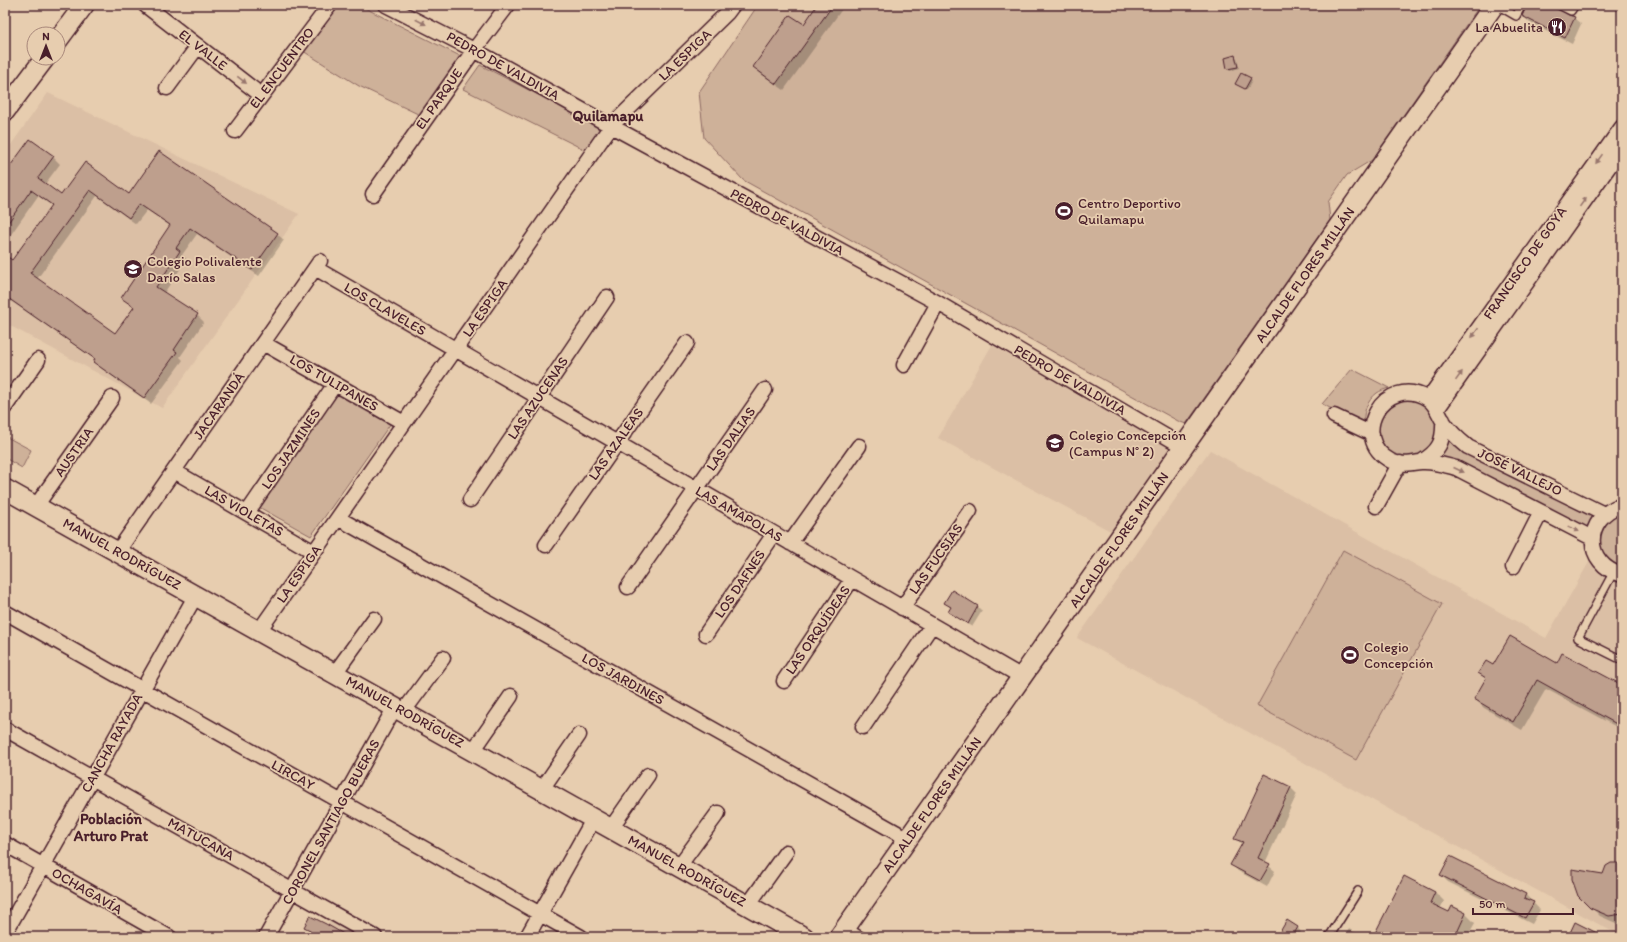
<svg xmlns="http://www.w3.org/2000/svg" width="1627" height="942" font-family="Itim,sans-serif">
<style>
.built{fill:#dbbfa5}
.green{fill:#ceb199;stroke:#8c6862}
.shadow{fill:#0003;fill-rule:evenodd}
.building{fill:#be9f8d;stroke:#4a1f2b;fill-rule:evenodd}
.lines{fill:none;stroke-linecap:round;stroke-linejoin:round}
.lane-casing{stroke:#4a1f2b;stroke-width:10}
.street-casing{stroke:#4a1f2b;stroke-width:17}
.secondary-casing{stroke:#4a1f2b;stroke-width:22}
.lane{stroke:#e7cdaf;stroke-width:7}
.street{stroke:#e7cdaf;stroke-width:14}
.secondary{stroke:#e7cdaf;stroke-width:19}
.oneway{fill:#98766d}
.labels{text-anchor:middle;dominant-baseline:central;stroke-width:3.5;stroke-linejoin:round;paint-order:stroke}
.poi-label{font-size:14px;fill:#4a1f2b;stroke:#e7cdaf;text-anchor:start}
.street-label{font-size:14px;fill:#4a1f2b;stroke:#e7cdaf}
.neighbourhood-label{font-size:15px;font-weight:bold;fill:#4a1f2b;stroke:#e7cdaf}
</style>
<rect width="100%" height="100%" fill="#e7cdaf"/>
<filter id="ink" filterUnits="userSpaceOnUse"><feTurbulence type="fractalNoise" baseFrequency=".025" numOctaves="2"/><feDisplacementMap in="SourceGraphic" scale="8" xChannelSelector="R" yChannelSelector="G"/><feConvolveMatrix kernelMatrix="1 2 1 2 8 2 1 2 1" color-interpolation-filters="sRGB"/></filter>
<g filter="url(#ink)">
<path class="built" d="M48,93L299,214L162,408L5,323V153Z
M992,345L1171,449L1114,533L938,438Z
M1210,450L1546,638L1589,562L1602,574L1610,578L1622,580V937L1077,638Z
M330,921L354,935L353,937H321Z"/>
<path class="green" d="M337,5H359L462,57L420,115L359,86L303,51Z
M758,5H1480L1372,160L1347,175L1328,202L1330,220L1186,424L1178,421L743,180L704,138L699,92Z
M480,65L603,128L585,150L463,89Z
M1352,369L1389,388C1385,389 1380,391 1377,393C1367,400 1362,415 1364,425L1322,404Z
M337,392L391,423L311,536L257,506Z
M1415,396L1436,412L1438,439L1420,458L1394,457L1383,449L1377,437L1380,411L1389,401Z
M1446,427L1602,514L1592,533L1466,465L1445,458H1429Z
M5,436L31,450L22,468L5,458Z
M1622,509V573L1597,551L1600,525Z
M1343,550L1442,604L1356,760L1257,706Z"/>
<path class="shadow" d="M819,5H845L784,90L761,74L754,67L804,26Z
M1528,5H1547L1574,18L1581,24L1572,44L1530,23L1523,16Z
M1235,56L1237,58L1239,68L1230,71L1228,69L1226,59Z
M1250,79L1252,81L1247,90L1238,85Z
M53,157L60,164L45,184L62,197L85,164L130,195L277,234L284,240L259,276L197,234L182,255L187,259L164,293L197,315L204,322L180,357L183,360L151,404L102,369L95,362L96,360L5,297V256L12,262L52,206L38,196L5,243V175ZM97,196L136,224L147,210L170,226L122,298L134,308L115,334L37,279Z
M953,591L978,607L982,611L972,627L949,612L951,608L945,603Z
M1557,664L1622,687V730L1546,689L1522,730L1484,708L1475,699L1486,680L1480,673L1493,667Z
M1265,776L1291,788L1297,794L1265,863L1275,871L1267,887L1238,871L1232,865L1242,845L1236,838Z
M1622,866V924H1618L1600,916L1588,904L1604,875Z
M1441,875L1526,895L1540,910L1532,924L1448,882Z
M1404,877L1435,892L1444,901L1440,909L1449,914L1452,908L1466,914L1475,923L1467,937H1392Z
M1297,927L1301,932L1298,937H1278Z
M1349,929L1363,937H1344Z"/>
<path class="building" d="M817,5H833L776,84L753,67L790,15L804,24Z
M1527,5H1551L1569,15L1575,17L1565,38L1522,16Z
M1235,55L1238,67L1227,69L1225,58Z
M1241,73L1251,78L1245,89L1235,84Z
M30,139L54,156L38,178L61,195L85,162L129,194L159,151L278,233L252,270L190,228L176,248L180,251L156,287L198,314L174,350L177,352L144,398L93,362L95,359L5,296V255L12,260L52,205L31,190L5,227V173ZM90,190L129,218L139,204L170,225L121,298L134,307L115,333L30,273Z
M952,590L978,606L968,624L948,612L951,607L944,603Z
M1510,636L1557,663L1562,653L1622,685V727L1537,680L1513,722L1474,699L1486,678L1478,673L1486,661L1493,665Z
M1264,774L1291,787L1258,858L1270,864L1260,881L1230,865L1243,842L1234,839Z
M1450,856L1526,894L1524,898L1534,902L1525,918L1440,875Z
M1611,863H1618L1622,865V914L1609,916L1590,908L1578,896L1572,879V869L1603,874L1606,866Z
M1404,876L1435,892L1430,903L1449,912L1452,906L1466,913L1455,937H1373Z
M310,916L326,924L349,937H306L310,930L304,927Z
M1287,920L1298,927L1292,937H1277Z
M1575,922L1605,937H1568Z"/>
<g class="lines">
<g class="lane-casing">
<path id="lane" d="M1497,5L1516,16L1522,5
M1559,5L1571,11L1575,5
M1613,573L1578,638L1622,660
M847,927L863,937
M1329,937L1358,891"/>
</g>
<g class="street-casing">
<path id="street" d="M145,5L261,95
M386,5L474,50L611,126L938,303L1184,447
M167,88L198,46
M235,131L330,5
M373,194L474,50L508,5
M315,268L1022,677
M263,343L404,423
M904,365L938,303
M1428,399L1622,127
M5,407L38,360
M1438,408L1622,148
M1334,416L1372,434
M1421,462C1439,451 1444,442 1443,420
M174,471L314,552
M470,500L607,297
M1622,505C1583,517 1583,564 1622,575
M36,506L112,398
M1376,506L1400,463
M247,513L335,384
M338,518L908,839
M1592,538L1456,468C1445,465 1433,461 1421,462C1410,463 1401,466 1391,461C1347,438 1385,372 1428,399C1436,404 1438,413 1443,421C1450,432 1458,439 1468,447L1604,514
M790,543L859,446
M546,545L687,343
M118,551L320,261
M1513,567L1541,512
M628,587L765,390
M902,608L970,511
M5,612L581,937
M259,631L611,126L727,13L733,5
M706,634L774,534
M335,673L374,619
M784,681L852,579
M404,711L443,658
M863,727L932,625
M5,729L375,937
M473,751L511,696
M542,789L579,735
M611,828L648,775
M5,844L169,937
M679,866L718,813
M748,905L786,852
M5,933L196,595
M266,937L395,707
M527,937L594,818"/>
</g>
<g class="secondary-casing">
<path id="secondary" d="M58,40L84,5
M5,111L45,58
M5,489L804,937
M839,937L1494,5"/>
</g>
<use href="#lane" class="lane"/>
<use href="#street" class="street"/>
<use href="#secondary" class="secondary"/>
</g>
<defs><path id="oneway-solid" d="M-6-.8H1V-3.2L6.5 0L1 3.2V.8H-6Z"/></defs>
<g class="oneway">
<use href="#oneway-solid" transform="translate(421 22) rotate(27)"/>
<use href="#oneway-solid" transform="translate(242 80) rotate(38)"/>
<use href="#oneway-solid" transform="translate(1599 159) rotate(125)"/>
<use href="#oneway-solid" transform="translate(1583 202) rotate(-55)"/>
<use href="#oneway-solid" transform="translate(1475 333) rotate(125)"/>
<use href="#oneway-solid" transform="translate(1459 376) rotate(-55)"/>
<use href="#oneway-solid" transform="translate(1459 470) rotate(24)"/>
<use href="#oneway-solid" transform="translate(1574 529) rotate(27)"/>
</g>
</g>
<defs>
<g id="restaurant-disc" transform="scale(1)"><circle r="9.5" fill="#4a1f2b" stroke="#e7cdaf"/><path d="M-5-6h1v4h1v-4h1v4h1v-4h1v5L-1.5 .5V6h-2V.5L-5-1ZM5-6V6H3V1.5H1.5Q1.5-4 5-6Z" fill="#fff"/></g>
<g id="stadium-disc" transform="scale(1)"><circle r="9.5" fill="#4a1f2b" stroke="#e7cdaf"/><path d="M0-5a6.5 5 0 1 0 0 10a6.5 5 0 1 0 0-10ZM-3.5-1.8h7v3.6h-7Z" fill="#fff"/></g>
<g id="school-disc" transform="scale(1)"><circle r="9.5" fill="#4a1f2b" stroke="#e7cdaf"/><path d="M0-5L7-2L0 1L-7-2ZM-4 1L0 2.5L4 1V4Q0 6-4 4Z" fill="#fff"/></g>
</defs>
<g fill-rule="evenodd">
<use href="#restaurant-disc" x="1557" y="27"/>
<use href="#stadium-disc" x="1064" y="211"/>
<use href="#school-disc" x="133" y="269"/>
<use href="#school-disc" x="1055" y="443"/>
<use href="#stadium-disc" x="1350" y="655"/>
</g>
<g class="labels">
<g class="poi-label">
<text x="1543" y="27" text-anchor="end">La Abuelita</text>
<text x="1078" y="203">Centro Deportivo<tspan x="1078" dy="16">Quilamapu</tspan></text>
<text x="147" y="261">Colegio Polivalente<tspan x="147" dy="16">Darío Salas</tspan></text>
<text x="1069" y="435">Colegio Concepción<tspan x="1069" dy="16">(Campus N° 2)</tspan></text>
<text x="1364" y="647">Colegio<tspan x="1364" dy="16">Concepción</tspan></text>
</g>
<g class="street-label">
<text transform="translate(203 50) rotate(38)">EL VALLE</text>
<text transform="translate(685 55) rotate(-44)">LA ESPIGA</text>
<text transform="translate(503 66) rotate(29)">PEDRO DE VALDIVIA</text>
<text transform="translate(282 68) rotate(-53)">EL ENCUENTRO</text>
<text transform="translate(439 99) rotate(-55)">EL PARQUE</text>
<text transform="translate(787 222) rotate(28)">PEDRO DE VALDIVIA</text>
<text transform="translate(1525 263) rotate(-55)">FRANCISCO DE GOYA</text>
<text transform="translate(1305 275) rotate(-55)">ALCALDE FLORES MILLÁN</text>
<text transform="translate(485 308) rotate(-55)">LA ESPIGA</text>
<text transform="translate(385 309) rotate(30)">LOS CLAVELES</text>
<text transform="translate(1070 380) rotate(30)">PEDRO DE VALDIVIA</text>
<text transform="translate(334 383) rotate(30)">LOS TULIPANES</text>
<text transform="translate(538 398) rotate(-56)">LAS AZUCENAS</text>
<text transform="translate(219 406) rotate(-55)">JACARANDÁ</text>
<text transform="translate(731 439) rotate(-55)">LAS DALIAS</text>
<text transform="translate(616 444) rotate(-55)">LAS AZALEAS</text>
<text transform="translate(291 449) rotate(-56)">LOS JAZMINES</text>
<text transform="translate(74 452) rotate(-55)">AUSTRIA</text>
<text transform="translate(1520 472) rotate(26)">JOSÉ VALLEJO</text>
<text transform="translate(244 511) rotate(30)">LAS VIOLETAS</text>
<text transform="translate(739 514) rotate(30)">LAS AMAPOLAS</text>
<text transform="translate(1119 540) rotate(-55)">ALCALDE FLORES MILLÁN</text>
<text transform="translate(122 554) rotate(29)">MANUEL RODRÍGUEZ</text>
<text transform="translate(936 559) rotate(-55)">LAS FUCSIAS</text>
<text transform="translate(299 574) rotate(-55)">LA ESPIGA</text>
<text transform="translate(740 584) rotate(-56)">LOS DAFNES</text>
<text transform="translate(818 630) rotate(-56)">LAS ORQUÍDEAS</text>
<text transform="translate(623 679) rotate(29)">LOS JARDINES</text>
<text transform="translate(405 712) rotate(29)">MANUEL RODRÍGUEZ</text>
<text transform="translate(112 743) rotate(-61)">CANCHA RAYADA</text>
<text transform="translate(293 775) rotate(29)">LIRCAY</text>
<text transform="translate(932 805) rotate(-55)">ALCALDE FLORES MILLÁN</text>
<text transform="translate(331 822) rotate(-61)">CORONEL SANTIAGO BUERAS</text>
<text transform="translate(201 839) rotate(29)">MATUCANA</text>
<text transform="translate(687 871) rotate(29)">MANUEL RODRÍGUEZ</text>
<text transform="translate(87 891) rotate(30)">OCHAGAVÍA</text>
</g>
<g class="neighbourhood-label">
<text x="608" y="116">Quilamapu</text>
<text x="111" y="819">Población<tspan x="111" dy="17">Arturo Prat</tspan></text>
</g>
</g>
<rect width="1627" height="942" fill="none" stroke="#e7cdaf" stroke-width="20"/>
<rect x="10" y="10" width="1607" height="922" fill="none" stroke="#4a1f2b" stroke-width="1.5" filter="url(#ink)"/>
<g transform="translate(46 46)"><circle r="19" fill="#e7cdaf" stroke="#a8877a"/>
<path d="M0-3L7 15L0 10L-7 15Z" fill="#4a1f2b"/>
<text y="-6" font-size="11" font-weight="bold" text-anchor="middle" fill="#4a1f2b">N</text>
</g>
<path d="M1473 908v6h100v-6" fill="none" stroke="#4a1f2b" stroke-width="2"/>
<text x="1479" y="908" font-size="12" fill="#4a1f2b" stroke="#e7cdaf" stroke-width="3" paint-order="stroke">50 m</text>
</svg>
